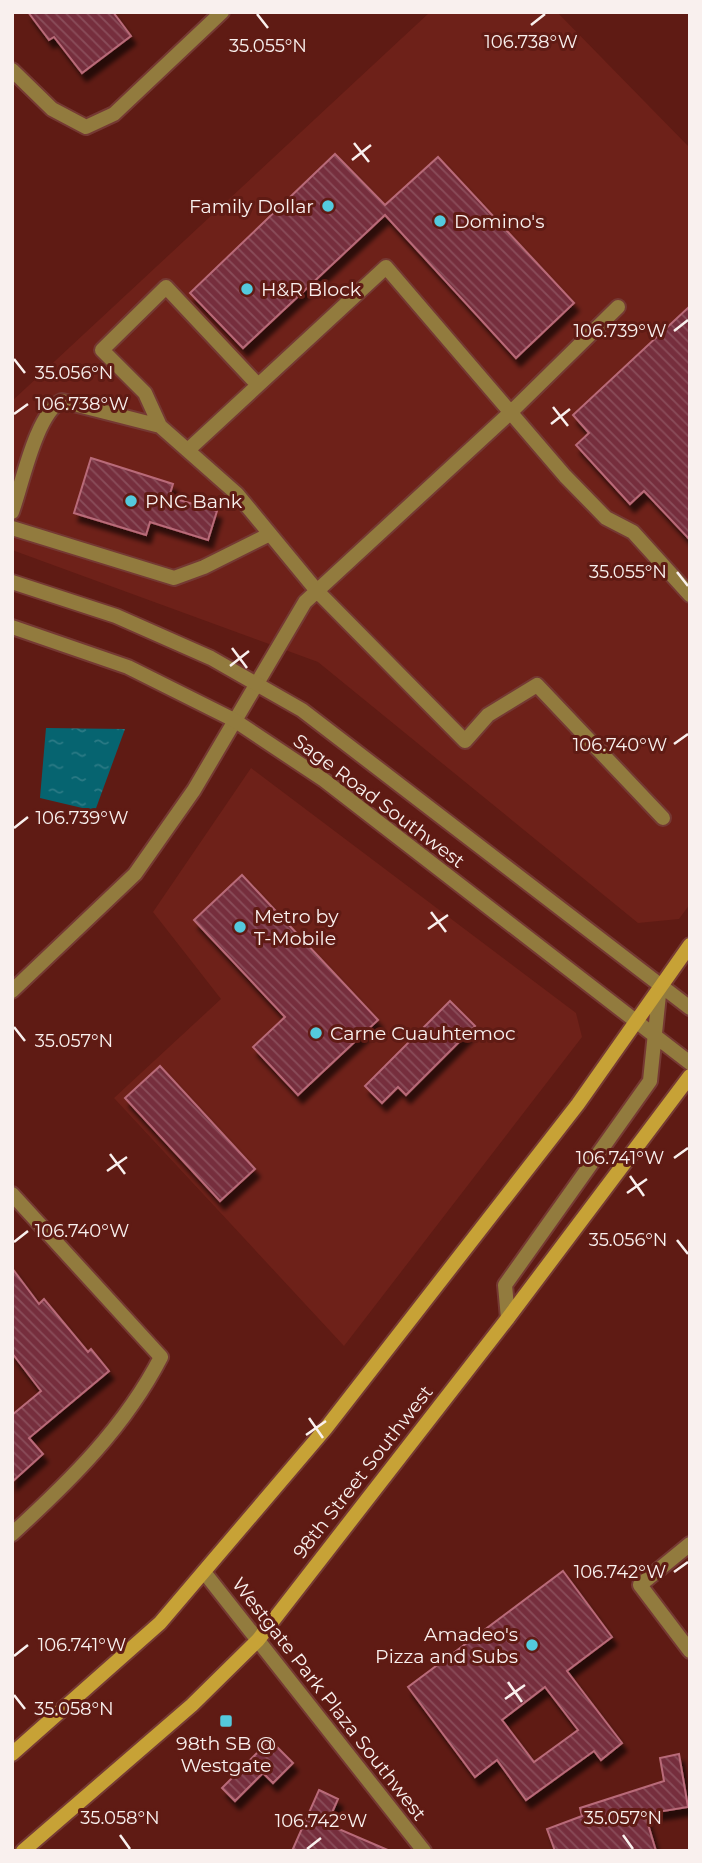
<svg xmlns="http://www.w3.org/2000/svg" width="702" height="1863" font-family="Montserrat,sans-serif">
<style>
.built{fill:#6e2119}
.water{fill:url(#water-ripples)}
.building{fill:url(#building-back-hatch);stroke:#b96b79;stroke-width:2;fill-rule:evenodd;filter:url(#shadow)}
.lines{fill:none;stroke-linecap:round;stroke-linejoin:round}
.minor-casing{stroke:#753933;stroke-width:18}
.tertiary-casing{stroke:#753933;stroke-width:18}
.secondary-casing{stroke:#753933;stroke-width:18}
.minor{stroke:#927b3e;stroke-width:14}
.tertiary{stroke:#927b3e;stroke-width:14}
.secondary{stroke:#c7a236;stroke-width:14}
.ticks{fill:none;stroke:#f9f0ee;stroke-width:2.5}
.poi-dot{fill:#54cadd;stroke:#5f1b14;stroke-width:2.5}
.labels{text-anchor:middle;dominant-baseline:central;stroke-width:6;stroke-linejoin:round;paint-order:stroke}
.poi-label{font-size:19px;fill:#f9f0ee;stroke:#5f1b14;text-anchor:start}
.street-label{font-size:19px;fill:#f9f0ee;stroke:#5f1b14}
.ticks-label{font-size:18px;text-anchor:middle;fill:#f9f0ee;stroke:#5f1b14;stroke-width:6;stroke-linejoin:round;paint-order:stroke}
</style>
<defs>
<pattern id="water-ripples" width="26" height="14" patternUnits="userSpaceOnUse" patternTransform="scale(1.75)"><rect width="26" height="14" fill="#066470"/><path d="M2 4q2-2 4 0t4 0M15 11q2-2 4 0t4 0" fill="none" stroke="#2b7a85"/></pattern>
<pattern id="building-back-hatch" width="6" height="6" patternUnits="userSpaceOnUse" patternTransform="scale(1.75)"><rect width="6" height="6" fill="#762f3e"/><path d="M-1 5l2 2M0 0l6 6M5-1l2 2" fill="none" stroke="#8a4d5a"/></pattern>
<filter id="shadow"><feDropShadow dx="4.5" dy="8" stdDeviation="2" flood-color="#0009"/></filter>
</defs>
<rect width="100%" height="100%" fill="#5f1b14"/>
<path class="built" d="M430,12H557L690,148V904L679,919L638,923L318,662L12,550V401Z
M251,768L576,1013L582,1037L344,1346L114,1098L221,999L153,912Z"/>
<path class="water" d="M46,728L125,729L95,811L40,798Z"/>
<path class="building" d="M28,12H113L131,36L82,73L54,37L49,40Z
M335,154L385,205L438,157L574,303L516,358L385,215L243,348L190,293Z
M690,306V540L644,491L630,504L576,445L589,433L573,415Z
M91,458L173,484L169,497L217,511L208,540L150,522L146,535L74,513Z
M242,875L378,1020L298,1095L253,1047L285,1017L194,920Z
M450,1001L475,1026L406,1095L398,1087L382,1103L365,1086Z
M160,1066L255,1169L220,1201L125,1098Z
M12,1268L39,1304L44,1299L88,1352L91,1349L109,1371L29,1438L43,1454L12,1482V1415L41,1391L12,1353Z
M563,1571L612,1637L567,1671L622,1743L601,1760L594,1751L526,1800L497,1760L475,1777L408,1687ZM545,1687L578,1730L534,1762L502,1720Z
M270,1740L293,1763L273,1783L263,1773L235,1801L222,1788Z
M679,1754L688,1807L645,1814L656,1851H555L547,1829L582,1816L580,1808L664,1781L660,1758Z
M319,1790L338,1799L327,1824L390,1851H292Z"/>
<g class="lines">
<g class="minor-casing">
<path id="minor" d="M12,70L52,109L86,127L114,114L222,12
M257,384L166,287L102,350L145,393L160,426L237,494L317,591L465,741L488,715L537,685L663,818
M188,450L386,267L565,476L606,518L633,532L690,595
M12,512C22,485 36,413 62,401L160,426
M12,528L174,578L204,567L270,534
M12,991L135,874L194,790L305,602L511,412L618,307
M12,1194L161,1357C125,1427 70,1481 12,1534
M690,1544L640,1585L690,1651
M204,1572L424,1851"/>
</g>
<g class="tertiary-casing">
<path id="tertiary" d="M12,582L116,616L211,658L302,710L690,1008
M12,627L128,667L234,720L324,780L690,1063
M508,1318L505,1285L650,1081L660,985"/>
</g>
<g class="secondary-casing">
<path id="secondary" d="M12,1754L160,1623L326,1428L578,1104L690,945
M23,1851L192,1705L258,1640L508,1318L690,1076"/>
</g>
<use href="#minor" class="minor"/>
<use href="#tertiary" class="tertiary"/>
<use href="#secondary" class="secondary"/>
</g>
<path class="ticks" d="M257,14L268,28M531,25L545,14M354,143L369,162M352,160L371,145M674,331L688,320M14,359L25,373M553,407L568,426M14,414L28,404M551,424L570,409M677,572L688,586M232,648L247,668M230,666L249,651M674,744L688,734M14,828L28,817M431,912L446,932M428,929L448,915M14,1027L25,1041M110,1154L125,1174M674,1158L688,1148M107,1171L127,1157M630,1176L644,1196M627,1193L647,1179M677,1240L688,1254M14,1242L28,1231M309,1418L323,1438M306,1435L326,1421M674,1572L688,1562M14,1656L28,1645M508,1682L522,1702M14,1695L25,1709M505,1699L525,1685M120,1835L130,1849M623,1835L633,1849M307,1849L321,1838"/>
<g class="poi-dot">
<circle cx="328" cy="206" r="7"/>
<circle cx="440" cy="221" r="7"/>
<circle cx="247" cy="289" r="7"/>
<circle cx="131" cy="501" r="7"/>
<circle cx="240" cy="927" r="7"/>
<circle cx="316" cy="1033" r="7"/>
<circle cx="532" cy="1645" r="7"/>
<rect x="219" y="1714" width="14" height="14" rx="3.5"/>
</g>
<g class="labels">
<g class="poi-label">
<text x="314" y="206" text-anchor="end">Family Dollar</text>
<text x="454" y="221">Domino's</text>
<text x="261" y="289">H&amp;R Block</text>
<text x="145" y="501">PNC Bank</text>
<text x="254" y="916">Metro by<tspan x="254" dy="22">T-Mobile</tspan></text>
<text x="330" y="1033">Carne Cuauhtemoc</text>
<text x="518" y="1634" text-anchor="end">Amadeo's<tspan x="518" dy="22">Pizza and Subs</tspan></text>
<text x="226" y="1743" text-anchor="middle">98th SB @<tspan x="226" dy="22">Westgate</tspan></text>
</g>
<g class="street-label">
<text transform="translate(379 801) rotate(37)">Sage Road Southwest</text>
<text transform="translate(363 1472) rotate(-52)">98th Street Southwest</text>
<text transform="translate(329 1699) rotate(52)">Westgate Park Plaza Southwest</text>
</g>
</g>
<g class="ticks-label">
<text x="531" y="48">106.738°W</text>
<text x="268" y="52">35.055°N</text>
<text x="620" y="337">106.739°W</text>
<text x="74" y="379">35.056°N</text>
<text x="82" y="410">106.738°W</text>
<text x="628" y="578">35.055°N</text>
<text x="620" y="751">106.740°W</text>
<text x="82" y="824">106.739°W</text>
<text x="74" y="1047">35.057°N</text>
<text x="620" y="1164">106.741°W</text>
<text x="82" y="1237">106.740°W</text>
<text x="628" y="1246">35.056°N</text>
<text x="620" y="1578">106.742°W</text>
<text x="82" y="1651">106.741°W</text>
<text x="74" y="1715">35.058°N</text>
<text x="120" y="1824">35.058°N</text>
<text x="623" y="1824">35.057°N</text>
<text x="321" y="1827">106.742°W</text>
</g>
<rect width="702" height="1863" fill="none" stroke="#f9f0ee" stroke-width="28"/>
</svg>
